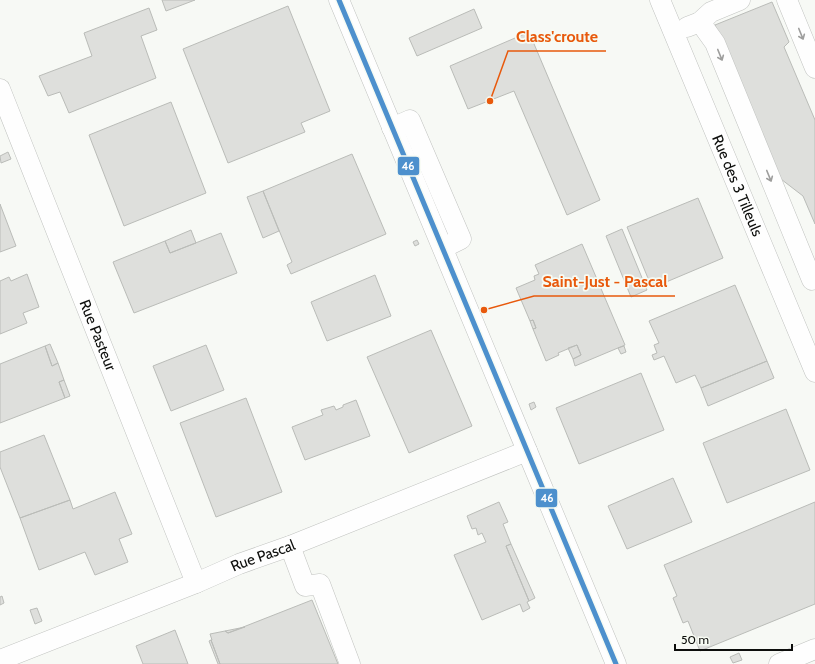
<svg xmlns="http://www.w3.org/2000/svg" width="815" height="664" font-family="Cabin,sans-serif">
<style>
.building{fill:#dedfdc;stroke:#babcb8}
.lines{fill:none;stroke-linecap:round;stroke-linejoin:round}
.minor-casing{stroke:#c1c3c0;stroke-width:21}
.minor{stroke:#fefefe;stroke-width:20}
.bus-1-casing{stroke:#f7fbf3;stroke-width:8}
.bus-1{stroke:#4d90cd;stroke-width:5}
.oneway{stroke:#9e9e9d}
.labels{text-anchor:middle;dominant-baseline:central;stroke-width:3.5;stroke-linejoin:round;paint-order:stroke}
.street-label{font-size:15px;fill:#0d0e0c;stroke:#f7fbf3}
.leader{fill:none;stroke:#e8590c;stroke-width:1.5}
.callout-dot{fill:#e8590c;stroke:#f7fbf3;stroke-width:1.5}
.callout-label{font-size:16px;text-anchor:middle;font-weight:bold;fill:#e8590c;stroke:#f7fbf3;stroke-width:3.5;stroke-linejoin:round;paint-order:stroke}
.line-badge{stroke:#f7fbf3;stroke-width:1.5}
.badge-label{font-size:11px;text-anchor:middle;font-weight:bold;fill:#fff}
</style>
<rect width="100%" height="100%" fill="#f7f9f5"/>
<path class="building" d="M162,0H195L166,11Z
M772,2L789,42L784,47L815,120V224L803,196L777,176L715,25Z
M288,6L330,111L301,123L305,132L228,163L183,49Z
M149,8L157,30L141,36L156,78L69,113L60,92L48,96L39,76L92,56L84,33Z
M474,9L482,28L417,56L409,38Z
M529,32L600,200L567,215L514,91L468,109L450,66Z
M171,102L206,193L124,226L89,135Z
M8,152L11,159L1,163L0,156Z
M352,154L386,234L291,274L287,265L292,262L263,191Z
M263,191L279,231L263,238L247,197Z
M698,198L723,258L652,288L627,227Z
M0,204L16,246L0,252Z
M622,229L647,290L631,297L606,236Z
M191,230L196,243L170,253L165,241Z
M221,233L237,273L134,313L113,262L165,241L170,253Z
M417,240L419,244L415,246L413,242Z
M582,244L625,345L575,366L573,359L581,355L577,345L558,353L559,355L546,361L533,329L536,328L533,320L530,321L516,288L535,280L534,276L539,274L535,265Z
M27,274L39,307L23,313L27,323L0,334V281L9,277L11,281Z
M375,275L391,316L327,341L311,302Z
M735,285L767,361L701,388L695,375L676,383L664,356L654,360L652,355L657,353L654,345L659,343L649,321Z
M533,320L536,328L533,329L530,321Z
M431,330L472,426L409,453L367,357Z
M50,344L58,363L52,366L45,346Z
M206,345L224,390L171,411L153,366Z
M577,345L581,355L573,359L568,348Z
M45,346L52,366L58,363L64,380L59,382L65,398L0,423V364Z
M624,346L626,352L621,354L618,348Z
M767,361L774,378L708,406L701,388Z
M641,373L664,430L579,464L556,408Z
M64,380L70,396L65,398L59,382Z
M246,398L282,492L216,517L180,423Z
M356,400L370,436L305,460L292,427L323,415L321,410L334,406L336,410L343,407V405Z
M534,402L536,407L531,410L529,404Z
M786,409L810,470L727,503L703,443Z
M44,435L70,500L20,518L0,467V452Z
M673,478L692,522L627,549L608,506Z
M115,492L132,534L119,539L128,562L95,575L85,552L39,570L20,518L70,500L73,509Z
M499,502L508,522L503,524L511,544L506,546L529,601L527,602L530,608L523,612L520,604L482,620L454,555L486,542L482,533L478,535L476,528L472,529L467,516Z
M815,502V604L700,651L688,621L683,623L673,598L677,596L664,565Z
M511,544L535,598L529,601L506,546Z
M2,596L4,603L0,605V597Z
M312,600L338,664H220L211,640H212L210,634L225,631L228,633Z
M37,608L42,621L35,624L30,610Z
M245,627L228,633L225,631Z
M175,630L188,664H143L136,646Z
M211,640L220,664H218L209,641Z
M739,653L742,660L733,663L730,657Z"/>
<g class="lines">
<g class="minor-casing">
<g id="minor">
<path d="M339,0L616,664"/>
<path id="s1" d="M660,0L815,372"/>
<path d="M787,0L815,68"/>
<path d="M700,22L715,43L812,280"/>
<path d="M687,27L700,22L711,12L740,0"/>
<path id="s2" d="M0,89L196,583"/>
<path d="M392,128L410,120L461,239L443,248"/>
<path d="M290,546L305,586L320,584L350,664"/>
<path id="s3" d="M0,660L196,583L239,564L290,546L527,451"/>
<path d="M779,664L815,649"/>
</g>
</g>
<use href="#minor" class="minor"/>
<g class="bus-1-casing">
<path id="bus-1" d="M339,0L616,664"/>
</g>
<use href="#bus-1" class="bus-1"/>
</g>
<defs><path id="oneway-shaft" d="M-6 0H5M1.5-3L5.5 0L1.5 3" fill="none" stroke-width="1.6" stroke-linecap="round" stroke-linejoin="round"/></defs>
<g class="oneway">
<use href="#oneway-shaft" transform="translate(801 34) rotate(68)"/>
<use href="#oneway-shaft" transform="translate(720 55) rotate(68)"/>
<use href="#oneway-shaft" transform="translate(769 176) rotate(68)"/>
</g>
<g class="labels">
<g class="street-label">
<text stroke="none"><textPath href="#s1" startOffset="201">Rue des 3 Tilleuls</textPath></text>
<text stroke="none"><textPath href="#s2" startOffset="265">Rue Pasteur</textPath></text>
<text stroke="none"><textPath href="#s3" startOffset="283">Rue Pascal</textPath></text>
</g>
</g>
<path class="leader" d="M490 101L508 51H606M484 310L534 296H675"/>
<g class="callout-dot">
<circle cx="490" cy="101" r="4"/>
<circle cx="484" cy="310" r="4"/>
</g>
<g class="callout-label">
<text x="557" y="42">Class'croute</text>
<text x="605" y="287">Saint-Just - Pascal</text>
</g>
<g class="line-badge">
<rect x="397" y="156" width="23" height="20" rx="4" fill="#4d90cd"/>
<rect x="535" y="488" width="23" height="20" rx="4" fill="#4d90cd"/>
</g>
<g class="badge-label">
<text x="408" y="170">46</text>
<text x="547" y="502">46</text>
</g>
<path d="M675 644v6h117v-6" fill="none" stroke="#0d0e0c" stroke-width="2"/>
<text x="681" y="644" font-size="12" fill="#0d0e0c" stroke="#f7fbf3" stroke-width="3" paint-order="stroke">50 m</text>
</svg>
